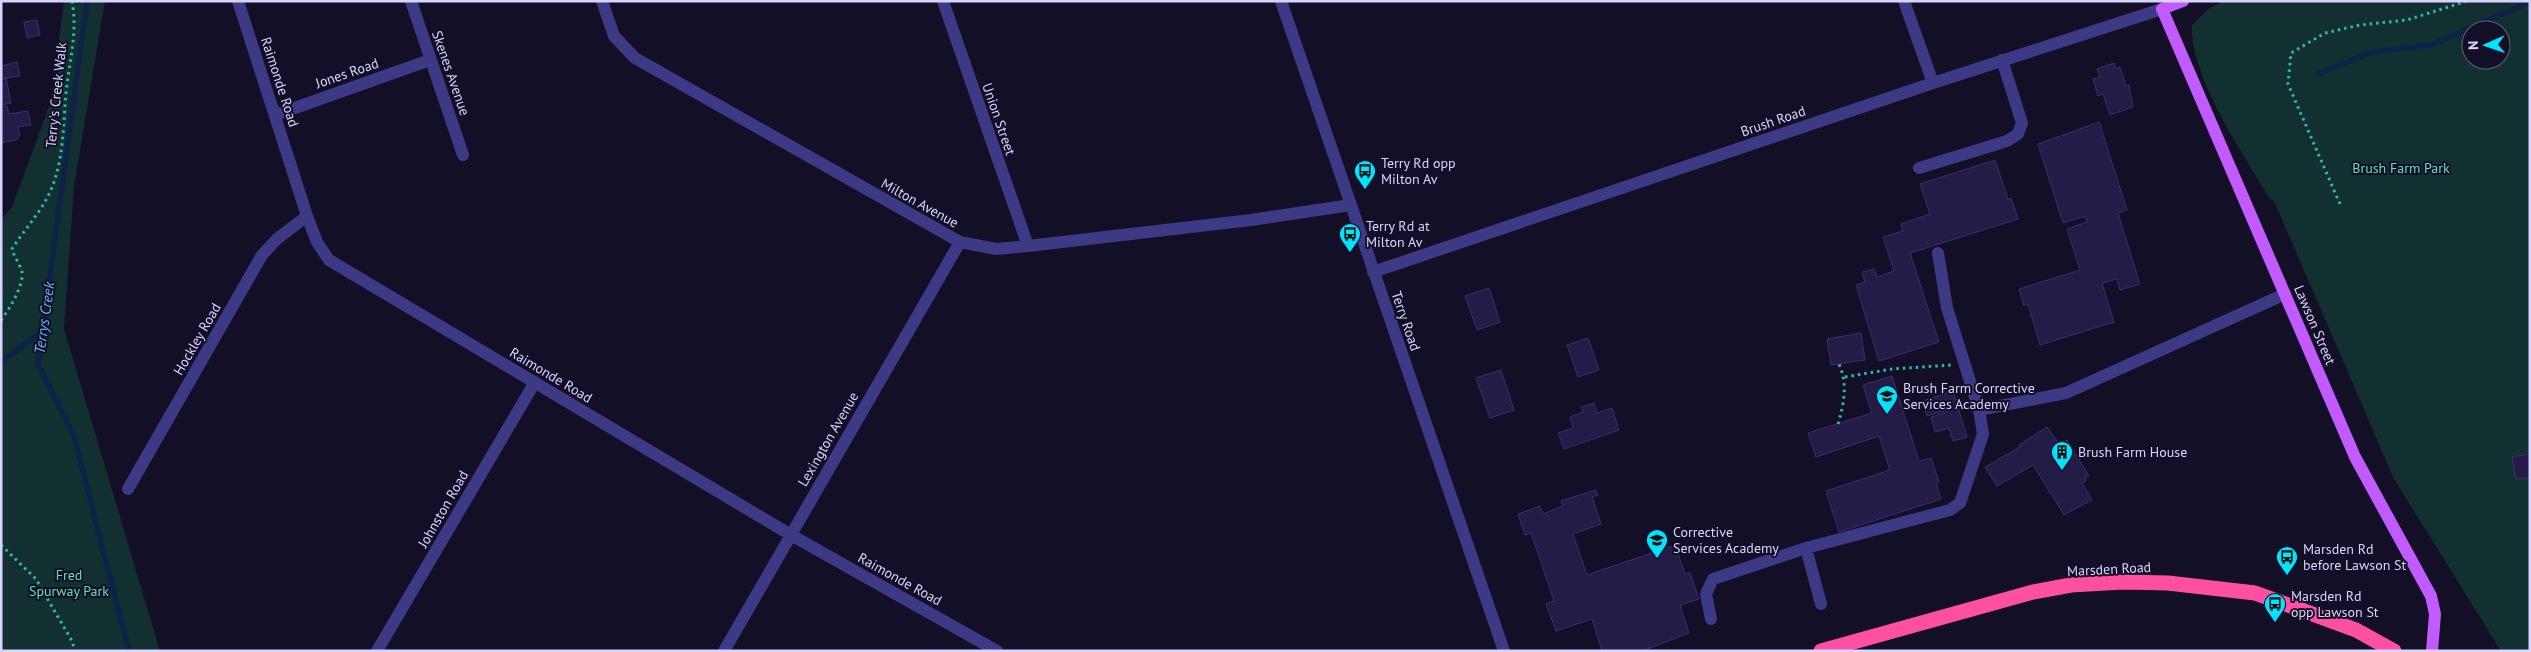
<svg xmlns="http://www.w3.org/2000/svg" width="2531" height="652" font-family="'PT Sans',sans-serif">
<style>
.green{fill:#12302f;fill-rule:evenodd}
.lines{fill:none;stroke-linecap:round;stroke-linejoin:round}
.stream{stroke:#0c2248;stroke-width:5.5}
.building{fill:#241b47;stroke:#3b2d73}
.path{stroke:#2fb8b0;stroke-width:3;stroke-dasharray:2.5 4;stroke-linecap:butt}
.minor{stroke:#3d3a85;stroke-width:12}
.major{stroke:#c25bff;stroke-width:12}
.highway{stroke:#ff4fa3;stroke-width:15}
.labels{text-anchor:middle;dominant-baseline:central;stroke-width:4;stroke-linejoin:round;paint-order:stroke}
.street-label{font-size:14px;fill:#d9d4ff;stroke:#130f26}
.poi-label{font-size:14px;fill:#d9d4ff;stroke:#130f26;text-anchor:start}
.park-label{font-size:14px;fill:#5fe0c0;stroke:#130f26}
.water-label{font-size:15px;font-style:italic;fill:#62b6ff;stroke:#130f26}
</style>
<rect width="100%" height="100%" fill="#130f26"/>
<path class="green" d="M64,1H105L74,187L64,329L160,651H1V219L12,207L51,101Z
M2224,1H2530V651H2501L2394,479L2274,201L2269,198C2243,152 2190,78 2192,25L2208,9ZM2471,30H2501V60H2471Z"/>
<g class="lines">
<path class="stream" d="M87,1L38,365L74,436L129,651
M2318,74L2372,52L2431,45L2530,2
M1,362L44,330"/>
</g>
<path class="building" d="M37,20L40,35L27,38L24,22Z
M17,62L20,76L1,79V66Z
M2114,63L2115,69L2120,67L2126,86L2129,85L2133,107L2110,115L2103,94L2098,96L2093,79L2100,77L2097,69Z
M6,78L11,103L1,105V79Z
M7,106L9,114L28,111L31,125L18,127L20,135L16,140L1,143V107Z
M2099,122L2127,210L2118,213L2140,284L2120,290L2117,279L2102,283L2114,322L2040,345L2028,304L2024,306L2019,289L2080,270L2067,229L2087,222L2085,216L2063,223L2038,144Z
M1995,160L2008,199L2011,198L2018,219L1910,253L1939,342L1879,361L1856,285L1865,282L1862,272L1874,269L1877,277L1894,271L1883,237L1903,231L1901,224L1930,214L1920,184Z
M1489,288L1500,322L1477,330L1465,296Z
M1861,333L1865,360L1831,365L1827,339Z
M1588,338L1599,370L1578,377L1567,345Z
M1501,370L1514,410L1490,418L1476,378Z
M1892,376L1919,461L1931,458L1939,482L1936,483L1941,499L1839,532L1826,491L1890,470L1879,436L1816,457L1808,433L1872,413L1863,385Z
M1953,391L1967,437L1953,441L1949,428L1935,432L1931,417L1944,413L1943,411L1927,416L1922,401Z
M1594,403L1597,413L1612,408L1619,430L1564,449L1558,433L1573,428L1570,417L1583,412L1581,407Z
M2047,427L2057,441L2056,444L2060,441L2063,444L2067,440L2089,476L2085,477L2086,481L2082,483L2092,500L2064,515L2033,465L1997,486L1985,467L2020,447L2019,445Z
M2530,454V477L2516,480L2512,457Z
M1596,490L1598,495L1592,497L1601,524L1573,534L1587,575L1675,545L1685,574L1690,573L1699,599L1680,605L1689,633L1642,651H1602L1592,619L1556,631L1546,604L1554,601L1531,533L1525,535L1518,514L1540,506L1543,514L1563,506L1561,501Z"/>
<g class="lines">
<path class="path" d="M2340,204L2288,84L2291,53L2325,33L2360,25L2407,20L2467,1
M1,320C9,310 24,285 22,272C20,264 14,257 12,249C24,230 41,212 50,192C64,161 63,126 66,93C69,63 78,32 72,1
M1845,377L1892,369L1951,365
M1838,424C1844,404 1848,384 1839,364
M1,545L36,579L72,641L75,651"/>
<path class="minor" d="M238,1L307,216L317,242L329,260L791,535L997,651
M411,1L463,155
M602,1L614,36L635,58L960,242L996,249L1028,246L1251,220L1351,205
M943,1L1028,246
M1281,1L1504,651
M1904,1L1933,83
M275,115L430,60
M1919,168L2007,141L2018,134L2022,123L2002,60
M1373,272L1933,83L2162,9
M1979,410L2066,393L2285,294
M128,489L262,255L277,239L307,216
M1806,548L1821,604
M1711,619L1706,594L1713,579L1806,548L1950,510L1960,503L1983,434L1979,410L1947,308L1938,253
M377,651L535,382
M724,651L960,242"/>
<path class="major" d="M2183,1L2162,9L2355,457L2431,596L2435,614L2432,651"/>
<path class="highway" d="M1821,651L2033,592L2071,585L2123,582L2168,583L2255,593L2356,630L2394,651"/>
</g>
<defs>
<g id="bus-pin" transform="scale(1.125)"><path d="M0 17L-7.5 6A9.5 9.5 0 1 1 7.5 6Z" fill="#00e5ff" stroke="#130f26"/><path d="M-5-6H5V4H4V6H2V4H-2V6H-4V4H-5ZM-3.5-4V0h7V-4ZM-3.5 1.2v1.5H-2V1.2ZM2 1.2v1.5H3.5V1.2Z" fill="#111"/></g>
<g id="school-pin" transform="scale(1.125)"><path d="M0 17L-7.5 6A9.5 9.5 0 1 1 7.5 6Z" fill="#00e5ff" stroke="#130f26"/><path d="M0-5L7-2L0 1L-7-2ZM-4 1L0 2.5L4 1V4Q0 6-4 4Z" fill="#111"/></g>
<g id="building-pin" transform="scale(1.125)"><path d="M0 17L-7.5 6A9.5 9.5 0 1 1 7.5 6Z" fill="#00e5ff" stroke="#130f26"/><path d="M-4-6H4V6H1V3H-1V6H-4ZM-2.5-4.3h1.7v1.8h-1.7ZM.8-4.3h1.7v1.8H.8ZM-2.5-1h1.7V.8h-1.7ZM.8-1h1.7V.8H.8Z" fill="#111"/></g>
<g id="university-pin" transform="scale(1.125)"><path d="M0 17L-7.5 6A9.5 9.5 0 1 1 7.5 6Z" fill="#00e5ff" stroke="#130f26"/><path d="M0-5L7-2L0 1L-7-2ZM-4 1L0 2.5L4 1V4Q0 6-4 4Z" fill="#111"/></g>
</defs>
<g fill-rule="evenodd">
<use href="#bus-pin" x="1365" y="171"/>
<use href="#bus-pin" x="1350" y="234"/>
<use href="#school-pin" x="1887" y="396"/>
<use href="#building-pin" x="2062" y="452"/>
<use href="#university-pin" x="1657" y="540"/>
<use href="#bus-pin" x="2287" y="557"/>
<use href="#bus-pin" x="2275" y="604"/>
</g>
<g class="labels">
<g class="street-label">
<text transform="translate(347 73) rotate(-19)">Jones Road</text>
<text transform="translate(451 73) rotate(71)">Skenes Avenue</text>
<text transform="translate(280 82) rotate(72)">Raimonde Road</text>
<text transform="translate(56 95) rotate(-84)">Terry's Creek Walk</text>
<text transform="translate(999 119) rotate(71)">Union Street</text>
<text transform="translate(1773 121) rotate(-19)">Brush Road</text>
<text transform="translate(920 203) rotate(29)">Milton Avenue</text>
<text transform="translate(1406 321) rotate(71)">Terry Road</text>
<text transform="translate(2315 325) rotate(67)">Lawson Street</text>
<text transform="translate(197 339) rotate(-60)">Hockley Road</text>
<text transform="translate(551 375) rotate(31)">Raimonde Road</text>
<text transform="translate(828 439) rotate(-60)">Lexington Avenue</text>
<text transform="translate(443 509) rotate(-60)">Johnston Road</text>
<text transform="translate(2109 569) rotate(-3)">Marsden Road</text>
<text transform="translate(900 579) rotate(29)">Raimonde Road</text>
</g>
<g class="poi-label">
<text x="1381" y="163">Terry Rd opp<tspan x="1381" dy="16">Milton Av</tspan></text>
<text x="1366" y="226">Terry Rd at<tspan x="1366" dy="16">Milton Av</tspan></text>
<text x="1903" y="388">Brush Farm Corrective<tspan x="1903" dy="16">Services Academy</tspan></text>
<text x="2078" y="452">Brush Farm House</text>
<text x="1673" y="532">Corrective<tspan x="1673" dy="16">Services Academy</tspan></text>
<text x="2303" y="549">Marsden Rd<tspan x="2303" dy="16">before Lawson St</tspan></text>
<text x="2291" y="596">Marsden Rd<tspan x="2291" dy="16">opp Lawson St</tspan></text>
</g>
<g class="park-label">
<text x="2401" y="168">Brush Farm Park</text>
<text x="69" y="575">Fred<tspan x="69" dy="16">Spurway Park</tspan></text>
</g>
<g class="water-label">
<text transform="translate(44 318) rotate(-82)">Terrys Creek</text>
</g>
</g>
<rect width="2531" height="652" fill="none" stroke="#d9d4ff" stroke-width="5"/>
<g transform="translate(2486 45) rotate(268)"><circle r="24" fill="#130f26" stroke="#625e7d"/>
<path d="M0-4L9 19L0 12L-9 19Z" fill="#00e5ff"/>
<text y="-8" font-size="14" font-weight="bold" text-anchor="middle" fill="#d9d4ff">N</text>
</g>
</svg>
